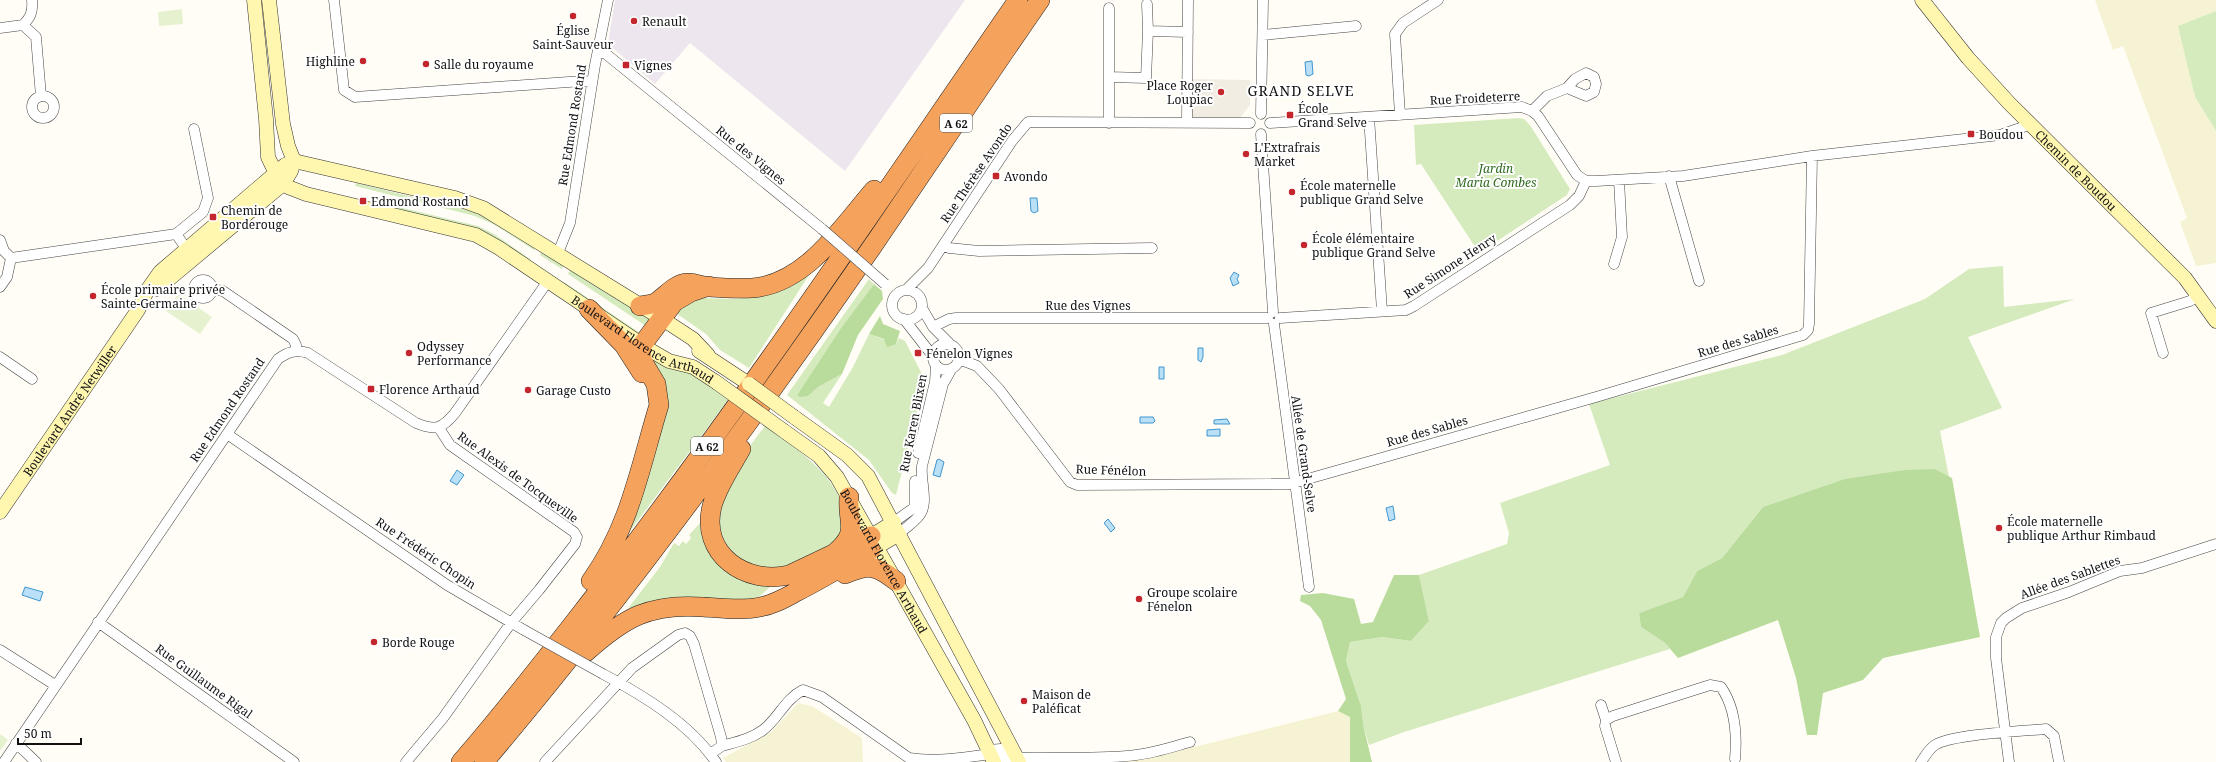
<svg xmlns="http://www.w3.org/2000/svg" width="2216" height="762" font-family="'Noto Serif',serif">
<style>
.industrial{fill:#eee6ef}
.farmland{fill:#f6f3d4}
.green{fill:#d5ebbd}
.forest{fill:#b9dc9c}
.pitch{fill:#e6f2cf}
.plaza{fill:#f1ede2}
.water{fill:#b9e0f7;stroke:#3f96cf}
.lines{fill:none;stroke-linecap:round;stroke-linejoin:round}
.street-casing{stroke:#444;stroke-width:11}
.secondary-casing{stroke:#333;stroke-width:15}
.highway-casing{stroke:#222;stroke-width:20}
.street{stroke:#fff;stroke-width:10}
.secondary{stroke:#fff6b0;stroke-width:14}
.highway{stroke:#f5a25d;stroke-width:19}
.street-bridge-casing{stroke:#444;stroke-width:11;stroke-linecap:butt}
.secondary-bridge-casing{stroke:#333;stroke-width:15;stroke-linecap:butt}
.street-bridge{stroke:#fff;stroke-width:10}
.secondary-bridge{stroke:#fff6b0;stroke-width:14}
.poi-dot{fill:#c4262e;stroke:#fff;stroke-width:1.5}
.labels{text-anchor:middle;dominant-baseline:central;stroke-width:4;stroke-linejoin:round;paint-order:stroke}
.shield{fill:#fff;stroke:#585858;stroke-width:1}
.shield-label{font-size:11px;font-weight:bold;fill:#111}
.poi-label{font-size:12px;fill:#111;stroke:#fff;text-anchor:start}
.street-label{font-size:12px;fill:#111;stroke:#fff}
.park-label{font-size:12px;font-style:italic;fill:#2f6b1f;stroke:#fff}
.quarter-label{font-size:14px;letter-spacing:1px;fill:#111;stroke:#fff}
</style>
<rect width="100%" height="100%" fill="#fffdf5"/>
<path class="industrial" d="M615,0H965L845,171L690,43L655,84L608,44Z"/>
<path class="farmland" d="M2095,0H2216V11L2179,26L2195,97L2216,131V263L2196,266L2180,222L2187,218L2123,46L2113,50Z
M798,703L812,706L862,738L863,762H726L723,758L771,732Z
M1338,711L1350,717V762H1099L1158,756Z"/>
<path class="green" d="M2216,11V131L2195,97L2178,26Z
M1519,118L1524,119L1530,125L1570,189L1567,195L1479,253L1421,164L1416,165L1414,125Z
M356,183L479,213L536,245L534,250L495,225L475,216L355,186Z
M378,202L478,226L494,234L530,259L528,263L491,238L378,206Z
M543,249L564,263L562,269L540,255Z
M2003,266L2004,307L2075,299L1968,337L2002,408L1940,431L1949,477L1935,469L1763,507L1722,558L1697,571L1683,597L1639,613L1641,627L1665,643L1670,649L1404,732L1369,745L1364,729L1361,706L1346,661L1350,642L1382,637L1411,641L1429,621L1419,575L1507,544L1509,533L1500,503L1610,465L1589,404L1782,355L1925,299L1969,269Z
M571,267L650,319L646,326L568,274Z
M811,272L749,368L720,350L706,334L673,311L698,298L737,299L752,296Z
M869,279L874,284L841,328L797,395L808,396L818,387L842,374L823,403L829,407L853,367L869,334L896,344L899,338L905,341L925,380L896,495L892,493L869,460L787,395Z
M564,282L640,333L638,336L562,286Z
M646,357L693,373L728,400L621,543L662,417Z
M765,426C792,445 833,472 843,507C845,516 844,528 845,537L814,557L776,570L743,563L727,546L720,530V509L742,456Z
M701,522L706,536L770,587L760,596L748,600L630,610L629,607L660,567L674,543L679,546L683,541L686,544L691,538L689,535Z"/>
<path class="forest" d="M874,284L882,291L883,299L858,335L842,374L818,387L808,396L800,397L797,395L841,328Z
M880,316L883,324L900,331L896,344L887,347L884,339L869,334Z
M1935,469L1952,478L1980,637L1883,658L1863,680L1823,693L1817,735H1807L1796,678L1778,620L1678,658L1665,643L1641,627L1639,613L1683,597L1697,571L1722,558L1763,507L1845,479L1905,470Z
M1394,575H1419L1429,621L1411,641L1382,637L1350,642L1346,661L1361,706L1364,729L1372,762H1350V717L1338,711L1346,699L1321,620L1310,606L1300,601L1301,595L1323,593L1354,599L1361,624L1373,622Z"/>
<path class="pitch" d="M182,9L183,24L159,26L158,12Z
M178,294L212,317L200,334L166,311Z
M0,734L8,740L0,751Z"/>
<path class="plaza" d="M1191,79L1250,80V105L1240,118L1191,117Z"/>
<path class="water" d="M1312,61L1313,74L1309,76L1306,75L1305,62Z
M1030,198H1037L1038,211L1034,213L1031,211Z
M1234,272L1239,275L1237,279L1239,283L1233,286L1230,278Z
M1198,348H1203V357L1201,362L1198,360Z
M1159,367H1164V379H1159Z
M1140,417H1153L1155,421L1153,423H1140Z
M1227,419L1230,424H1214V420Z
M1220,429V436H1207V430Z
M939,459L944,462L940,477L933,475L937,460Z
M457,470L464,475L457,485L450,481Z
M1393,506L1395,519L1389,521L1386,508Z
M1108,519L1115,528L1111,532L1104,523Z
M25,587L43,592L40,601L22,595Z"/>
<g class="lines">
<g class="street-casing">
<path id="street" d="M334,0L344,90L355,97L583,81L592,82
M1147,4L1148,31
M23,25L36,37L41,96
M0,28L23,25C31,17 33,11 32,0
M1263,35L1356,26
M598,51L606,54L822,229
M1109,77V8
M32 107a11 11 0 1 1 22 0a11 11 0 1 1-22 0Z
M1532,111L1547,96L1567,88L1586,96L1594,92L1596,84L1594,77L1586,73L1575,79L1567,88
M1261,114L1263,0
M1400,115L1395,34L1403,23L1438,0
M1369,117L1382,311
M1187,122L1188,0
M1109,123V77L1146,78L1148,31L1188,32
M1270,123L1522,107L1532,111L1538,116L1577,175L1586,181H1596L1683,176L1812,156L2000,135L2026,126L2029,123
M1261,134L1273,312
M1669,176L1699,281
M176,234L186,248
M0,240L4,251L11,258
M943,245L949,248L979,251L1152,248
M558,253L570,223L595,65L608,0
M11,258L176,234L203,212L208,198L194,129
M1614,264L1622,237L1619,180
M194 289a9 9 0 1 1 18 0a9 9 0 1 1-18 0Z
M0,287L7,277L11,258
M212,289L223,291L293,339L296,345V351
M906,290L928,268L1012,141L1028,122L1250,123
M892 305a15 15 0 1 1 30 0a15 15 0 1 1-30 0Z
M922,308L933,327L949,343
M1280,318L1406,310L1414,306L1570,205L1579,196L1586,181
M904,319L932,355
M1274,324L1309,587
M933,327L949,319L956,318H1268
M933 357a13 13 0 1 1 26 0a13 13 0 1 1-26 0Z
M2163,353L2151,313L2190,301L2199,295
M0,357L32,379
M959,359L977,366L999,389L1070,482L1077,485L1290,484L1596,397L1803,335L1808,330L1809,324L1812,156
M227,434L447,585L524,630
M918,453L935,382L936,365
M894,522L915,507V481
M899,534C905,528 913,523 918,517C930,505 920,481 922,466L943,384L952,368
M98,622L294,762
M0,650L55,685
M603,674C644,696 689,723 716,762
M1601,705L1606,720L1605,726L1616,762
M1606,720L1613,716L1710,685L1721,687C1735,707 1737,736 1735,759
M16,743L36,762
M722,746C736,742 751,739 763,730C778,719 785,699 803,690L822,697L909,758C936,762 963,758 990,754
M989,750L1012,748
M992,759C1040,755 1088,761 1136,755C1154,753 1172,747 1190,742
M4,762L278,359C288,352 296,349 308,353L416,423C435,431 442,429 455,413L548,281
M406,762L443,718L511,623L539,590L575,544L577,537L574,532L450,445L439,428
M545,762L632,668L678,635L685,633L690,636L694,644L721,737L722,746L710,754
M1921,762C1925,756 1929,749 1935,745C1952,734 2023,731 2046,729L2054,736L2059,762
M2009,762L1996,658V637L2001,623L2006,618L2022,608L2069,592L2120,571L2142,568L2216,544"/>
</g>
<g class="secondary-casing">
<g id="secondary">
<path id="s1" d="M254,0L266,119L268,157L279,180L288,187L306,194L476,235L499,248L650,350L669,361L693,367L716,382"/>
<path id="s2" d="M1922,0L1968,58L2009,103L2185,278L2216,321"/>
<path d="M294,161L455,198L483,208L661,318L693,339L708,355"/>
<path d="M157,289L283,184L291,171L294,161L288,146L283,124L269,0"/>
<path d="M699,351L749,384"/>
<path d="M794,417L847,455L868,476L1019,762"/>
<path id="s3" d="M784,431L819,456L837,477L974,720L994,762"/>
<path id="s4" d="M0,512L138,310L148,289L160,272L285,165L294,161"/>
<path d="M871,536L894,522"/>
<path d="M877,547L899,534"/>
</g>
</g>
<g class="highway-casing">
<path id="highway" d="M640,306C645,305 650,305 655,303C665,297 675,283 688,283C695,283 702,286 709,287C723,288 738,289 752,288C806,284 842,227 874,190
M589,309L624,345L642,373
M741,449C731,467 718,485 712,506C700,554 745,585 789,575L871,536
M835,553C860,531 847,525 849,497
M845,574C869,564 876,565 896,581
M591,581C630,527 640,467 659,405L656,384L641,359L642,345L674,302L691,292L709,286
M586,652C624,618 649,603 703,607C721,608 742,611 760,607C773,605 785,598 796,592C822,579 846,564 871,550
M461,762C510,706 555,647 601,588C748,398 881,198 1018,0
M484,762C623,598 750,424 872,247C928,165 983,82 1040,0"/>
</g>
<use href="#street" class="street"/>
<use href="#secondary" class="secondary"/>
<use href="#highway" class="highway"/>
<g class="street-bridge-casing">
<path id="street-bridge" d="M822,229L885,284
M524,630L603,674"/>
</g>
<g class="secondary-bridge-casing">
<path id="secondary-bridge" d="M716,382L784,431
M749,384L794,417"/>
</g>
<use href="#street-bridge" class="street-bridge"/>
<use href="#secondary-bridge" class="secondary-bridge"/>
</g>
<g class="poi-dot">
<circle cx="573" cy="16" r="4"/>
<circle cx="634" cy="21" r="4"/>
<circle cx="363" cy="61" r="4"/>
<circle cx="426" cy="64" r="4"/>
<rect x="622" y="61" width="8" height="8" rx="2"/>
<circle cx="1221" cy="92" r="4"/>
<rect x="1286" y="111" width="8" height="8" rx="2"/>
<rect x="1967" y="130" width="8" height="8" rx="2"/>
<circle cx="1246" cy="154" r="4"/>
<rect x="992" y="172" width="8" height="8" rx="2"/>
<circle cx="1292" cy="192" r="4"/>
<rect x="359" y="197" width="8" height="8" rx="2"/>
<rect x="209" y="213" width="8" height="8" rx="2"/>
<circle cx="1304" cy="245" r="4"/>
<circle cx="93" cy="296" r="4"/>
<circle cx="409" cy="353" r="4"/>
<rect x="914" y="349" width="8" height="8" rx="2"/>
<rect x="367" y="385" width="8" height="8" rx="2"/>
<circle cx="528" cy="390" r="4"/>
<circle cx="1999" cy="528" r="4"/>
<circle cx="1139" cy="599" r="4"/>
<circle cx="374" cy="642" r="4"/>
<circle cx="1024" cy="701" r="4"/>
</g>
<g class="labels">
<g class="shield">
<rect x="940" y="114" width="32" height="18" rx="3"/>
<rect x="691" y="437" width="32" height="18" rx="3"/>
</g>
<g class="shield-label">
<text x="956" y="123">A 62</text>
<text x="707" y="446">A 62</text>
</g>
<g class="poi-label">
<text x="642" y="21">Renault</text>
<text x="573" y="30" text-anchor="middle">Église<tspan x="573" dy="14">Saint-Sauveur</tspan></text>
<text x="355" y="61" text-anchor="end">Highline</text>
<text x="434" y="64">Salle du royaume</text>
<text x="634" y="65">Vignes</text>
<text x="1213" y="85" text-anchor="end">Place Roger<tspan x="1213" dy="14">Loupiac</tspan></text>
<text x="1298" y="108">École<tspan x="1298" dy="14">Grand Selve</tspan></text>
<text x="1979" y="134">Boudou</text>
<text x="1254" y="147">L'Extrafrais<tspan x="1254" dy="14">Market</tspan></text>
<text x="1004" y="176">Avondo</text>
<text x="1300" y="185">École maternelle<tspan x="1300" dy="14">publique Grand Selve</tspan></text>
<text x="371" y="201">Edmond Rostand</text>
<text x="221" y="210">Chemin de<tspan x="221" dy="14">Borderouge</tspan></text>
<text x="1312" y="238">École élémentaire<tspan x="1312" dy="14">publique Grand Selve</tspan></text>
<text x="101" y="289">École primaire privée<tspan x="101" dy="14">Sainte-Germaine</tspan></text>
<text x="417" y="346">Odyssey<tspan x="417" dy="14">Performance</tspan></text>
<text x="926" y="353">Fénelon Vignes</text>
<text x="379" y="389">Florence Arthaud</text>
<text x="536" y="390">Garage Custo</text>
<text x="2007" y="521">École maternelle<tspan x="2007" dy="14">publique Arthur Rimbaud</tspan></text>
<text x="1147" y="592">Groupe scolaire<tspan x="1147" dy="14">Fénelon</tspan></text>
<text x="382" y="642">Borde Rouge</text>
<text x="1032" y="694">Maison de<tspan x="1032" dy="14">Paléficat</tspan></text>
</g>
<g class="street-label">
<text transform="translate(1475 98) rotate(-3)">Rue Froideterre</text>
<text transform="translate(572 125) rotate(-81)">Rue Edmond Rostand</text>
<text transform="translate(751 155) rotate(39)">Rue des Vignes</text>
<text stroke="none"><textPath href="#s2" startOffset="230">Chemin de Boudou</textPath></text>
<text transform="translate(976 173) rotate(-56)">Rue Thérèse Avondo</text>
<text transform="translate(1450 266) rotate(-33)">Rue Simone Henry</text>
<text x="1088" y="305">Rue des Vignes</text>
<text stroke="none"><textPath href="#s1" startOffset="586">Boulevard Florence Arthaud</textPath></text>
<text transform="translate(1738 341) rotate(-17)">Rue des Sables</text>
<text transform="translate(227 410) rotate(-56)">Rue Edmond Rostand</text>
<text stroke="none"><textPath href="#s4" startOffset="123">Boulevard André Netwiller</textPath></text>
<text transform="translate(913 423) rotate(-79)">Rue Karen Blixen</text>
<text transform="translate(1427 431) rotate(-16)">Rue des Sables</text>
<text transform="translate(1304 454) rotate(82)">Allée de Grand-Selve</text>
<text transform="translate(1111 470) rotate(2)">Rue Fénélon</text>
<text transform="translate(518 477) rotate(36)">Rue Alexis de Tocqueville</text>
<text transform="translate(426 553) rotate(34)">Rue Frédéric Chopin</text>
<text stroke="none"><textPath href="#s3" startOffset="167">Boulevard Florence Arthaud</textPath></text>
<text transform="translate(2070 577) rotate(-20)">Allée des Sablettes</text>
<text transform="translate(204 681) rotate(36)">Rue Guillaume Rigal</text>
</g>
<g class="park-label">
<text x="1496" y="168">Jardin<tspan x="1496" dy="14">Maria Combes</tspan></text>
</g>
<g class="quarter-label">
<text x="1301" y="90">GRAND SELVE</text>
</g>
</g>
<path d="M18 738v6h63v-6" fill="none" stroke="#111111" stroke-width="2"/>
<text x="24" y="738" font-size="12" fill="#111111" stroke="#ffffff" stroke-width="3" paint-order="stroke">50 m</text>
</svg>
